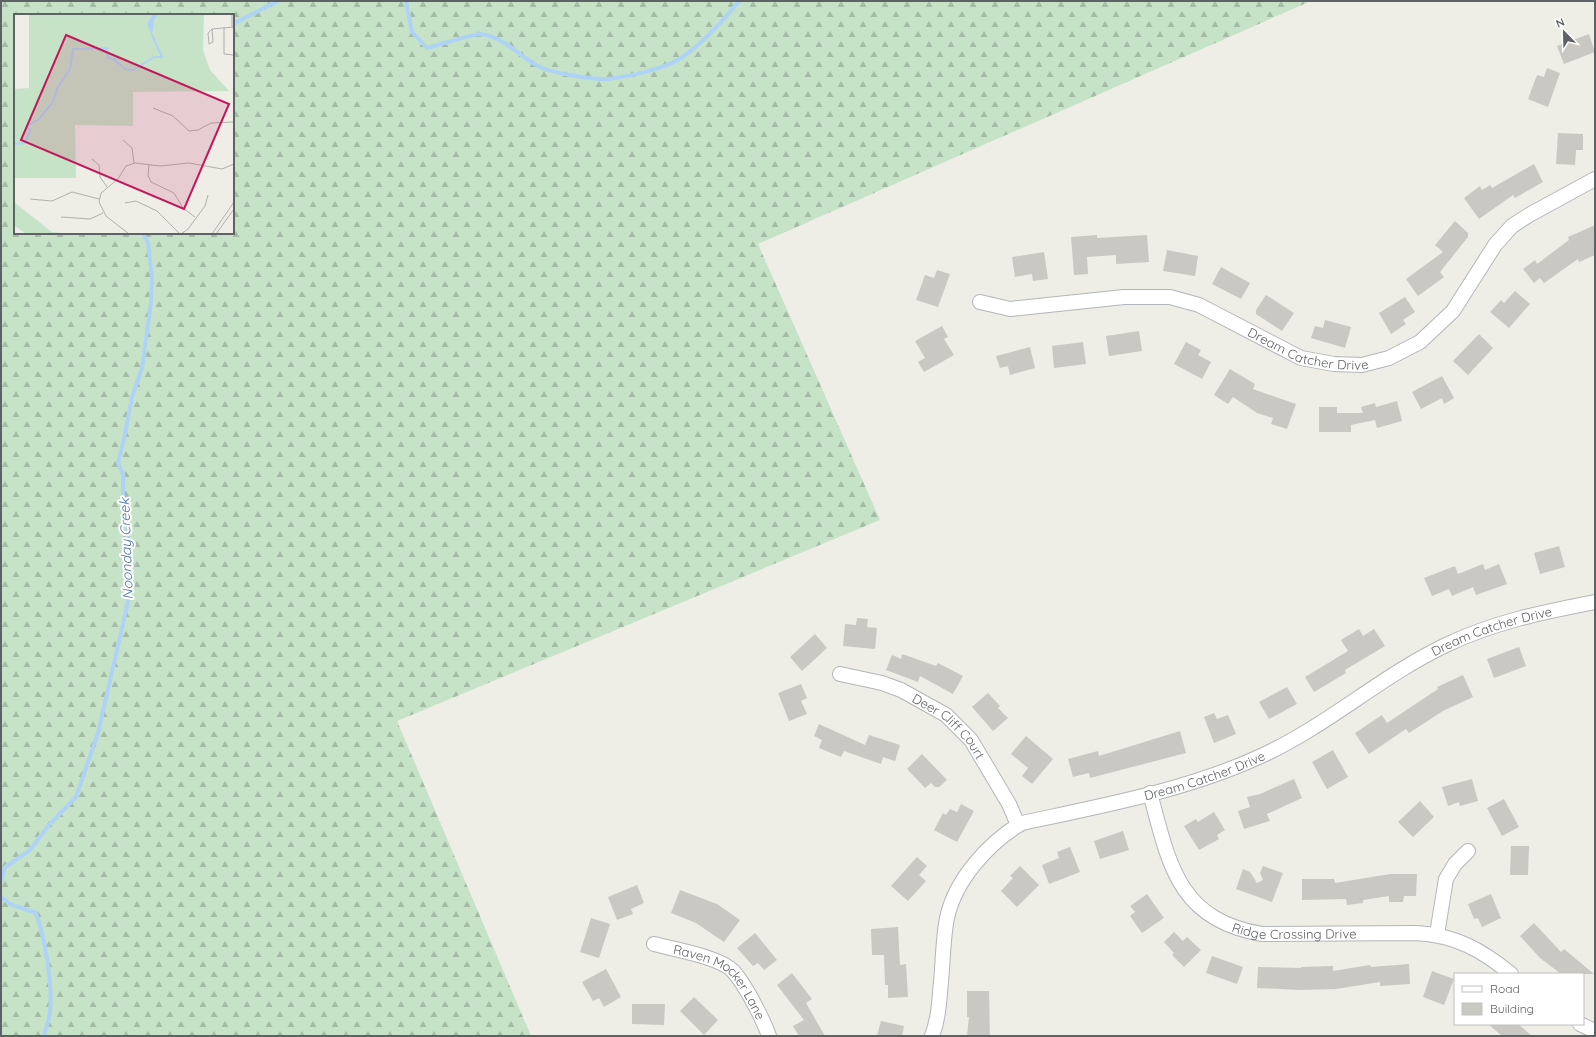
<svg xmlns="http://www.w3.org/2000/svg" width="1596" height="1037" font-family="Quicksand,sans-serif">
<style>
.forest{fill:url(#forest-firs);fill-rule:evenodd}
.lines{fill:none;stroke-linecap:round;stroke-linejoin:round}
.stream{stroke:#afd3f6;stroke-width:4}
.building{fill:#cac8c3}
.minor-casing{stroke:#b3b6b9;stroke-width:16}
.minor{stroke:#fff;stroke-width:14}
.labels{text-anchor:middle;dominant-baseline:central;stroke-width:4;stroke-linejoin:round;paint-order:stroke}
.street-label{font-size:13px;fill:#5e6165;stroke:#fff}
.water-label{font-size:14px;font-style:italic;fill:#4d74a6;stroke:#fff}
.inset-river{fill:none;stroke:#afd3f6;stroke-width:2}
.inset-road{fill:none;stroke:#b0b1ae;stroke-width:1}
.view{fill:#c2185b;fill-opacity:0.15;stroke:#c2185b;stroke-width:2}
.inset-edge{fill:none;stroke:#5e6165;stroke-width:2}
</style>
<defs>
<pattern id="forest-firs" width="22" height="20" patternUnits="userSpaceOnUse"><rect width="22" height="20" fill="#c6e3c7"/><path d="M5 1l3.5 6h-7zM16 11l3.5 6h-7z" fill="#a4bba5"/></pattern>
</defs>
<rect width="100%" height="100%" fill="#eeede6"/>
<path class="forest" d="M1,1H1311L758,244L880,520L397,721L531,1036H1ZM15,15H233V233H15Z"/>
<g class="lines">
<path class="stream" d="M406,1L412,32L427,48C438,45 473,34 480,34C505,36 521,59 542,68C555,73 593,80 607,79C627,77 664,69 681,58C702,44 723,21 739,1
M233,24L278,1
M1,881L5,867L29,851L49,825L76,797L98,733L128,602V535L123,500V475L118,462L124,439L132,397L142,368L151,303L152,277L148,242L142,233
M1,897L10,904L36,913C45,938 53,985 50,1012C49,1020 46,1028 44,1036"/>
</g>
<path class="building" d="M1589,34L1595,52L1564,64L1557,46Z
M1547,68L1560,73L1548,107L1528,99L1537,75L1544,77Z
M1558,133L1583,134V150H1576L1575,165L1556,164Z
M1534,164L1543,182L1515,198L1513,195L1479,219L1464,198L1480,186L1482,190L1490,185L1492,188Z
M1455,221L1468,233V237L1440,272L1444,277L1418,296L1406,279L1443,252L1435,245Z
M1595,225V255L1579,262L1578,259L1544,283L1540,278L1534,283L1523,269L1535,260L1537,264L1569,240L1568,237Z
M1097,235V238L1147,235L1149,262L1116,264V255L1087,257L1088,274L1074,275L1071,237Z
M1167,250L1198,256L1195,276L1163,271Z
M1044,252L1048,279L1033,281L1032,274L1015,277L1012,257Z
M1221,267L1250,283L1241,299L1212,284Z
M937,270L950,274L938,307L916,300L925,275L934,278Z
M1515,291L1530,304L1509,328L1490,312L1501,300L1504,303Z
M1266,295L1294,313L1282,331L1256,314V310Z
M1405,297L1415,312L1403,320L1406,324L1391,334L1379,313Z
M1325,320L1351,327L1345,348L1311,338L1315,326L1323,328Z
M942,326L948,337L944,339L954,355L924,372L918,362L925,358L915,341Z
M1139,331L1142,351L1109,356L1106,336Z
M1479,334L1493,348L1468,375L1453,361Z
M1083,342L1086,364L1054,368L1052,346Z
M1186,342L1201,350L1198,355L1211,362L1202,379L1174,364Z
M1030,347L1035,368L1010,375L1008,366L1000,368L996,356Z
M1230,369L1255,384L1253,389L1296,404L1287,429L1271,424L1273,418L1257,413L1233,397L1228,404L1214,395Z
M1442,376L1454,398L1444,404L1442,398L1421,409L1412,392Z
M1397,401L1402,421L1377,428L1375,420L1351,425V432H1319V407H1337V413H1363L1361,407L1375,403L1376,407Z
M1559,546L1565,567L1540,574L1534,553Z
M1483,564L1485,570L1499,564L1507,584L1476,595L1473,587L1452,596L1449,589L1432,596L1424,578L1455,566L1458,574Z
M857,618L868,619L867,627L877,628L875,649L843,646L845,624L856,625Z
M1359,629L1363,636L1374,629L1385,646L1345,670L1346,673L1314,692L1305,677L1348,651L1341,640Z
M815,634L827,648L802,671L790,657Z
M1519,647L1526,666L1494,678L1487,659Z
M902,654L936,666L938,663L963,676L953,694L920,676L918,682L886,670L892,655L901,659Z
M1463,675L1473,697L1443,711L1409,733L1406,729L1369,754L1355,733L1382,715L1387,723L1438,689L1437,687Z
M801,684L807,698L801,701L807,714L789,721L778,693Z
M1287,687L1297,704L1269,719L1259,702Z
M988,693L1000,706L998,708L1008,718L993,731L972,707Z
M1214,713L1217,719L1228,715L1236,734L1214,743L1204,717Z
M819,724L865,745L869,735L900,745L895,761L883,757L881,764L844,751L841,757L819,748L822,740L814,736Z
M1180,731L1186,753L1090,778L1089,773L1073,777L1068,759L1098,751L1099,756Z
M1026,736L1053,759L1032,784L1022,776L1028,768L1011,754Z
M1333,750L1348,777L1327,789L1312,762Z
M922,754L947,780L939,787H935L931,783L925,788L907,769Z
M1294,779L1302,798L1267,814L1270,821L1244,829L1238,811L1250,807L1247,797L1260,794Z
M1472,779L1478,801L1460,806L1459,802L1448,806L1442,787Z
M1504,799L1519,827L1502,836L1487,808Z
M1420,801L1434,817L1413,837L1398,822Z
M961,804L974,811L957,842L934,830L943,813L946,815L950,809L957,812Z
M1214,812L1225,830L1217,835L1219,839L1199,850L1184,826L1196,819L1198,822Z
M1123,831L1129,850L1100,859L1094,841Z
M1511,846H1529L1528,875H1510Z
M1070,847L1080,872L1049,884L1042,865L1059,858L1057,852Z
M917,857L927,866L919,875L926,881L908,901L891,886Z
M1020,866L1039,885L1017,907L1001,891L1013,878L1010,876Z
M1263,866L1283,873L1272,902L1236,889L1243,869L1250,872L1257,883L1263,880L1260,873Z
M1390,874H1417L1416,896H1404L1403,902H1389V896L1363,900V903L1347,905L1346,899L1302,900V879H1334L1335,883Z
M637,885L644,903L631,909L633,914L617,920L608,897Z
M680,890L717,904L740,920L724,942L696,923L671,913Z
M1147,894L1164,918L1142,933L1130,916L1135,912L1130,906Z
M1491,894L1501,918L1482,927L1478,918L1474,919L1468,904Z
M591,918L610,924L599,958L580,952Z
M1534,923L1561,952L1564,949L1594,974H1561L1540,958L1520,936Z
M898,927L900,965L906,964L908,997L888,998V985H885L884,955H872L871,929Z
M1174,932L1183,941L1187,937L1201,950L1184,967L1172,955L1174,953L1164,942Z
M755,933L777,960L764,970L758,963L753,966L737,948Z
M1212,956L1243,967L1237,984L1206,973Z
M1409,964L1410,984L1380,986V982L1336,989L1301,990L1257,988L1258,967L1301,968V967L1333,966V971L1370,965L1371,967Z
M606,969L621,997L604,1007L599,998L593,1001L582,982Z
M1432,971L1454,979L1444,1005L1423,997Z
M792,973L812,999L806,1003L825,1036H799L793,1026L804,1020L777,985Z
M967,991H989L990,1036H967L969,1017H967Z
M694,997L718,1020L704,1035L680,1011Z
M632,1004H665L664,1025L632,1024Z
M881,1021L904,1026L902,1036H877Z
M1488,1024H1518L1532,1036H1502Z"/>
<g class="lines">
<g class="minor-casing">
<g id="minor">
<path id="s1" d="M980,302L1010,309L1124,297H1170L1199,305L1301,358L1334,364L1362,365L1389,358L1420,342L1453,311L1495,245L1512,226L1529,215L1595,179"/>
<path id="s2" d="M840,674L882,683L901,690L946,715L971,740L1009,804L1018,825"/>
<path id="s3" d="M1150,793C1169,864 1178,920 1262,934L1416,933C1455,935 1482,950 1511,974"/>
<path d="M1437,934L1446,879L1455,864L1468,851"/>
<path id="s4" d="M654,944C673,949 720,957 733,971C745,984 763,1019 769,1036"/>
<path d="M1580,1024L1595,1031"/>
<path id="s5" d="M932,1036C939,1017 939,1002 941,982C943,961 943,938 947,918C955,880 989,842 1022,823C1101,806 1188,790 1261,756C1327,726 1381,676 1446,645C1494,622 1543,612 1595,602"/>
</g>
</g>
<use href="#minor" class="minor"/>
</g>
<g class="labels">
<g class="street-label">
<text stroke="none"><textPath href="#s1" startOffset="341">Dream Catcher Drive</textPath></text>
<text stroke="none"><textPath href="#s5" startOffset="756">Dream Catcher Drive</textPath></text>
<text stroke="none"><textPath href="#s2" startOffset="124">Deer Cliff Court</textPath></text>
<text stroke="none"><textPath href="#s5" startOffset="432">Dream Catcher Drive</textPath></text>
<text stroke="none"><textPath href="#s3" startOffset="227">Ridge Crossing Drive</textPath></text>
<text stroke="none"><textPath href="#s4" startOffset="80">Raven Mocker Lane</textPath></text>
</g>
<g class="water-label">
<text transform="translate(126 549) rotate(-92)">Noonday Creek</text>
</g>
</g>
<g transform="translate(14 14)">
<rect width="220" height="220" fill="#eeede6"/>
<path d="M15,0H190L189,36L196,56L215,77L119,78V112L61,111L62,164H1V189L38,218L58,220H12L0,211V75L15,74Z" fill="#c6e3c7"/>
<path d="M145,0L140,6L138,22L133,10L138,1Z" fill="#afd3f6"/>
<path class="inset-river" d="M0,130L11,129L16,117L13,112L25,105L39,88L44,73L56,55L59,35L93,34L94,44L100,45L111,55L119,56L140,43H148L138,21"/>
<path class="inset-road" d="M218,0V13M210,13V40L220,41M198,15L199,28L195,30L194,19L198,15L220,13M139,94L159,102L175,117L184,116L197,109L220,108M109,126L118,134L120,149M78,145L85,151L86,163L93,173M135,151L134,161L137,168L160,179L169,194L181,203M16,185L38,187L58,178L85,185M111,189L122,187L143,197L166,220M47,203L76,205L89,199M115,220L92,202L85,188L87,179L104,165L112,152L121,149L146,152L175,149L208,155L220,150M167,220L174,215L191,192L194,181M198,220L220,188M202,220L220,195"/>
<path class="view" d="M52,21L215,90L170,195L7,126Z"/>
<rect width="220" height="220" class="inset-edge"/>
</g>
<rect width="1596" height="1037" fill="none" stroke="#5e6165" stroke-width="4"/>
<rect x="1454" y="973" width="130" height="52" fill="#ffffff" stroke="#bfc0c1"/>
<rect x="1462" y="986" width="20" height="6" fill="#ffffff" stroke="#bfc0c1"/>
<text x="1490" y="993" font-size="12" fill="#5e6165">Road</text>
<rect x="1462" y="1003" width="20" height="12" fill="#cac8c3" stroke="#bfc0c1"/>
<text x="1490" y="1013" font-size="12" fill="#5e6165">Building</text>
<g transform="translate(1564 32) rotate(337)" stroke="#ffffff" stroke-width="3" paint-order="stroke">
<path d="M0-3L7 15L0 10L-7 15Z" fill="#5e6165"/>
<text y="-6" font-size="11" font-weight="bold" text-anchor="middle" fill="#5e6165">N</text>
</g>
</svg>
